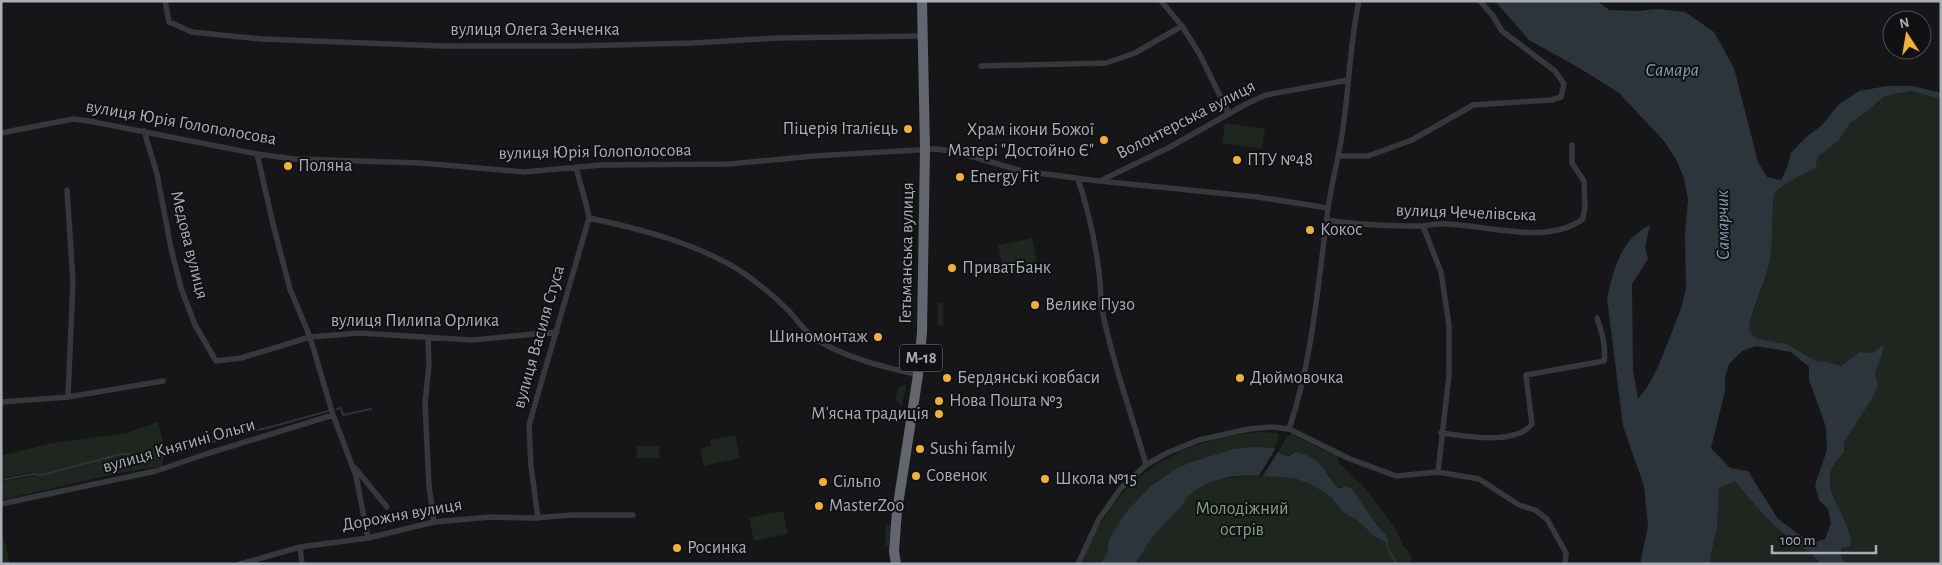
<svg xmlns="http://www.w3.org/2000/svg" width="1942" height="565" font-family="'Alegreya Sans',sans-serif">
<style>
.green{fill:#1e261f}
.water{fill:#2c353c;fill-rule:evenodd}
.pier{fill:#161618}
.lines{fill:none;stroke-linecap:round;stroke-linejoin:round}
.stream{stroke:#2c353c;stroke-width:2}
.street{stroke:#37383d;stroke-width:5.5}
.highway{stroke:#63666e;stroke-width:10}
.poi-dot{fill:#f2b134;stroke:#111113;stroke-width:2}
.labels{text-anchor:middle;dominant-baseline:central;stroke-width:4;stroke-linejoin:round;paint-order:stroke}
.shield{fill:#111113;stroke:#7b7e86;stroke-width:1}
.shield-label{font-size:16px;font-weight:bold;fill:#a8adb8}
.street-label{font-size:18px;fill:#a8adb8;stroke:#111113}
.poi-label{font-size:18px;fill:#a8adb8;stroke:#111113;text-anchor:start}
.park-label{font-size:18px;fill:#7fa381;stroke:#111113}
.water-label{font-size:19px;font-style:italic;fill:#7f9bb3;stroke:#111113}
</style>
<rect width="100%" height="100%" fill="#161618"/>
<path class="green" d="M1911,91L1941,99V564H1846C1834,545 1848,539 1845,523C1844,518 1839,513 1837,509C1828,488 1826,469 1844,453V442L1870,402L1875,373L1881,358L1883,345L1873,353L1859,352L1841,367L1828,362L1817,361L1804,353L1757,339L1749,331C1752,308 1764,287 1769,264C1774,242 1771,217 1774,194C1780,185 1804,173 1815,169L1818,157L1840,139L1850,123L1862,115L1885,96Z
M1225,123L1265,129L1262,149L1222,143Z
M1032,238L1039,270L1005,276L998,245Z
M938,303H943V325L940,326L938,325Z
M906,385L902,406L895,399L898,388Z
M158,422L165,450L162,466L124,472L1,500V482L38,475L33,474V472L1,478V456L52,443L127,433Z
M1259,432L1277,433C1279,439 1278,443 1274,448L1234,449L1194,461L1175,469L1151,487L1126,512L1107,548V554L1100,564H1082C1114,478 1170,442 1259,432Z
M1292,434L1323,450L1340,455L1337,461L1365,488L1395,528L1403,545L1411,555V564H1135L1154,535L1179,509L1189,495L1204,484L1217,480L1258,474L1294,478L1312,485L1330,496L1346,515L1356,519L1375,537L1381,539L1385,542L1387,548L1385,534L1373,520L1353,490L1336,486C1326,466 1316,461 1296,452C1289,456 1285,457 1279,451L1287,436Z
M735,435L740,458L704,466L700,449L711,446L710,440Z
M637,446H659V458H637Z
M1735,481C1748,497 1761,513 1776,527C1791,540 1809,549 1821,564H1710L1712,550L1717,528L1719,488Z
M783,511L788,534L754,541L749,518Z
M886,524L891,526L889,545L885,547Z
M1,528L10,564H1Z"/>
<path class="water" d="M1495,1H1597L1609,10L1637,11L1658,9L1685,12L1714,32L1734,68L1758,162L1767,177L1781,180L1787,168L1791,153L1805,138L1822,125L1838,105L1859,91L1887,86H1913L1941,93V99L1911,91L1885,96L1862,115L1850,123L1840,139L1818,157L1815,169C1804,173 1780,186 1774,194C1771,217 1774,242 1769,264C1764,287 1751,308 1749,331L1757,339L1786,344L1817,361L1828,362L1841,366L1859,352L1873,353L1884,344L1881,358L1875,373L1878,386L1870,402L1844,442V453C1808,486 1852,513 1851,546L1841,548V556L1846,564H1821C1809,549 1791,540 1776,527C1761,513 1748,497 1735,481L1719,488L1717,528L1712,550L1710,564H1640L1648,526L1644,486L1623,426L1607,298C1614,268 1621,239 1650,225L1645,247L1648,259L1632,284L1633,370L1638,399L1648,386L1658,367L1681,309L1686,288L1685,234L1688,200L1684,178L1677,161L1664,141L1619,93L1581,69L1529,40ZM1756,346L1791,352L1809,367V380L1826,427L1827,450L1815,485L1819,500L1828,509L1831,523L1825,539L1811,543L1778,519L1748,471L1730,468L1711,448L1725,391V377L1729,364L1742,351Z
M1255,447L1274,448L1283,455L1289,456L1296,452L1306,455L1317,461L1325,470L1336,486L1339,488L1347,486L1353,490L1373,520L1385,534L1388,539V549L1385,542L1375,537L1356,519L1346,515L1330,496L1312,485L1294,478L1251,475L1229,477L1205,484L1189,495L1179,509L1154,535L1135,564H1100L1107,554L1109,539L1126,512L1150,487L1175,469L1194,461L1234,449Z"/>
<path class="pier" d="M1277,446L1280,449L1262,477H1258Z"/>
<g class="lines">
<path class="stream" d="M337,409L341,408L343,415L371,409
M1,480L33,474L42,475L121,454H130L149,459L162,457L239,434L271,427L328,411
M1388,549L1397,564"/>
<path class="street" d="M165,1L169,22L192,32L262,39L442,46H575L693,43L777,38L924,36
M1161,1L1182,26L1199,53L1229,114
M981,66L1106,63L1135,53L1182,26
M144,131L157,174L171,248L181,288L195,325L216,361L241,358L310,337L359,333L472,340L557,332
M1,133L73,119L89,121L257,154L295,159L421,163L524,172L601,165L729,164L814,156L935,149L953,151L1022,171L1099,181L1258,197L1328,208
M257,154L274,228L290,289L310,337L333,415L356,476L368,538
M1338,156H1368L1412,140L1473,105L1551,100L1561,97L1564,84L1555,71L1502,31L1493,16L1480,1
M1078,179C1088,209 1095,240 1099,272C1101,286 1100,300 1103,314C1113,365 1132,414 1146,465
M1100,181L1170,147L1246,104L1266,95L1348,80
M67,190L73,281L68,397
M589,218C640,229 697,243 742,272C758,283 775,297 789,311C796,319 803,329 812,336C840,357 884,367 918,375
M1327,220C1358,225 1390,226 1422,226C1431,225 1440,223 1449,224C1488,226 1548,245 1583,219L1585,206L1584,181L1572,163V145
M1423,226L1441,272L1449,325V375L1438,472
M428,338L429,365L425,403L429,486L434,522
M1,402L68,397L163,381
M1289,429C1313,358 1318,283 1328,209C1331,186 1337,164 1341,141C1349,95 1349,47 1359,1
M1441,433C1465,436 1516,446 1532,424L1526,375L1604,361C1606,345 1602,333 1597,318
M355,468L387,507
M1,504L156,471L206,454L333,415
M538,518L531,466L529,425L589,218C586,200 580,185 576,167
M300,547L302,564
M240,564L300,547L368,538L434,522L491,517L534,518L572,515H633
M1078,564L1099,519L1121,488L1146,465L1167,453L1199,440L1249,429L1272,427L1289,429L1350,459L1396,476L1438,472L1479,479L1519,505L1535,510L1547,519L1566,553L1565,564"/>
<path class="highway" d="M896,564L894,551L897,511L918,375L922,332L925,149L922,1"/>
</g>
<g class="poi-dot">
<circle cx="908" cy="129" r="5"/>
<circle cx="1104" cy="140" r="5"/>
<circle cx="1237" cy="160" r="5"/>
<circle cx="288" cy="166" r="5"/>
<circle cx="960" cy="177" r="5"/>
<circle cx="1310" cy="230" r="5"/>
<circle cx="952" cy="268" r="5"/>
<circle cx="1035" cy="305" r="5"/>
<circle cx="878" cy="337" r="5"/>
<circle cx="947" cy="378" r="5"/>
<circle cx="1240" cy="378" r="5"/>
<circle cx="939" cy="401" r="5"/>
<circle cx="939" cy="414" r="5"/>
<circle cx="920" cy="449" r="5"/>
<circle cx="916" cy="476" r="5"/>
<circle cx="1045" cy="479" r="5"/>
<circle cx="823" cy="482" r="5"/>
<circle cx="819" cy="506" r="5"/>
<circle cx="677" cy="548" r="5"/>
</g>
<g class="labels">
<rect class="shield" x="900" y="344.5" width="42" height="27" rx="4"/>
<g class="shield-label">
<text x="921" y="358">М-18</text>
</g>
<g class="street-label">
<text x="535" y="30">вулиця Олега Зенченка</text>
<text transform="translate(1186 120) rotate(-27)">Волонтерська вулиця</text>
<text transform="translate(181 123) rotate(10)">вулиця Юрія Голополосова</text>
<text transform="translate(595 152) rotate(-1)">вулиця Юрія Голополосова</text>
<text transform="translate(1466 213) rotate(2)">вулиця Чечелівська</text>
<text transform="translate(189 245) rotate(76)">Медова вулиця</text>
<text transform="translate(907 253) rotate(-89)">Гетьманська вулиця</text>
<text x="415" y="321">вулиця Пилипа Орлика</text>
<text transform="translate(539 337) rotate(-74)">вулиця Василя Стуса</text>
<text transform="translate(179 446) rotate(-16)">вулиця Княгині Ольги</text>
<text transform="translate(402 515) rotate(-10)">Дорожня вулиця</text>
</g>
<g class="poi-label">
<text x="898" y="129" text-anchor="end">Піцерія Італієць</text>
<text x="1094" y="130" text-anchor="end">Храм ікони Божої<tspan x="1094" dy="21">Матері "Достойно Є"</tspan></text>
<text x="1247" y="160">ПТУ №48</text>
<text x="298" y="166">Поляна</text>
<text x="970" y="177">Energy Fit</text>
<text x="1320" y="230">Кокос</text>
<text x="962" y="268">ПриватБанк</text>
<text x="1045" y="305">Велике Пузо</text>
<text x="868" y="337" text-anchor="end">Шиномонтаж</text>
<text x="957" y="378">Бердянські ковбаси</text>
<text x="1250" y="378">Дюймовочка</text>
<text x="949" y="401">Нова Пошта №3</text>
<text x="929" y="414" text-anchor="end">М'ясна традиція</text>
<text x="930" y="449">Sushi family</text>
<text x="926" y="476">Совенок</text>
<text x="1055" y="479">Школа №15</text>
<text x="833" y="482">Сільпо</text>
<text x="829" y="506">MasterZoo</text>
<text x="687" y="548">Росинка</text>
</g>
<g class="park-label">
<text x="1242" y="509">Молодіжний<tspan x="1242" dy="21">острів</tspan></text>
</g>
<g class="water-label">
<text x="1672" y="70">Самара</text>
<text transform="translate(1723 225) rotate(-91)">Самарчик</text>
</g>
</g>
<rect width="1942" height="565" fill="none" stroke="#a8adb8" stroke-width="5"/>
<g transform="translate(1907 35) rotate(348)"><circle r="24" fill="#111113" stroke="#4d4f55"/>
<path d="M0-4L9 19L0 12L-9 19Z" fill="#f2b134"/>
<text y="-8" font-size="14" font-weight="bold" text-anchor="middle" fill="#a8adb8">N</text>
</g>
<path d="M1772 545v8h104v-8" fill="none" stroke="#a8adb8" stroke-width="2.5"/>
<text x="1780" y="545" font-size="15" fill="#a8adb8" stroke="#111113" stroke-width="4" paint-order="stroke">100 m</text>
</svg>
